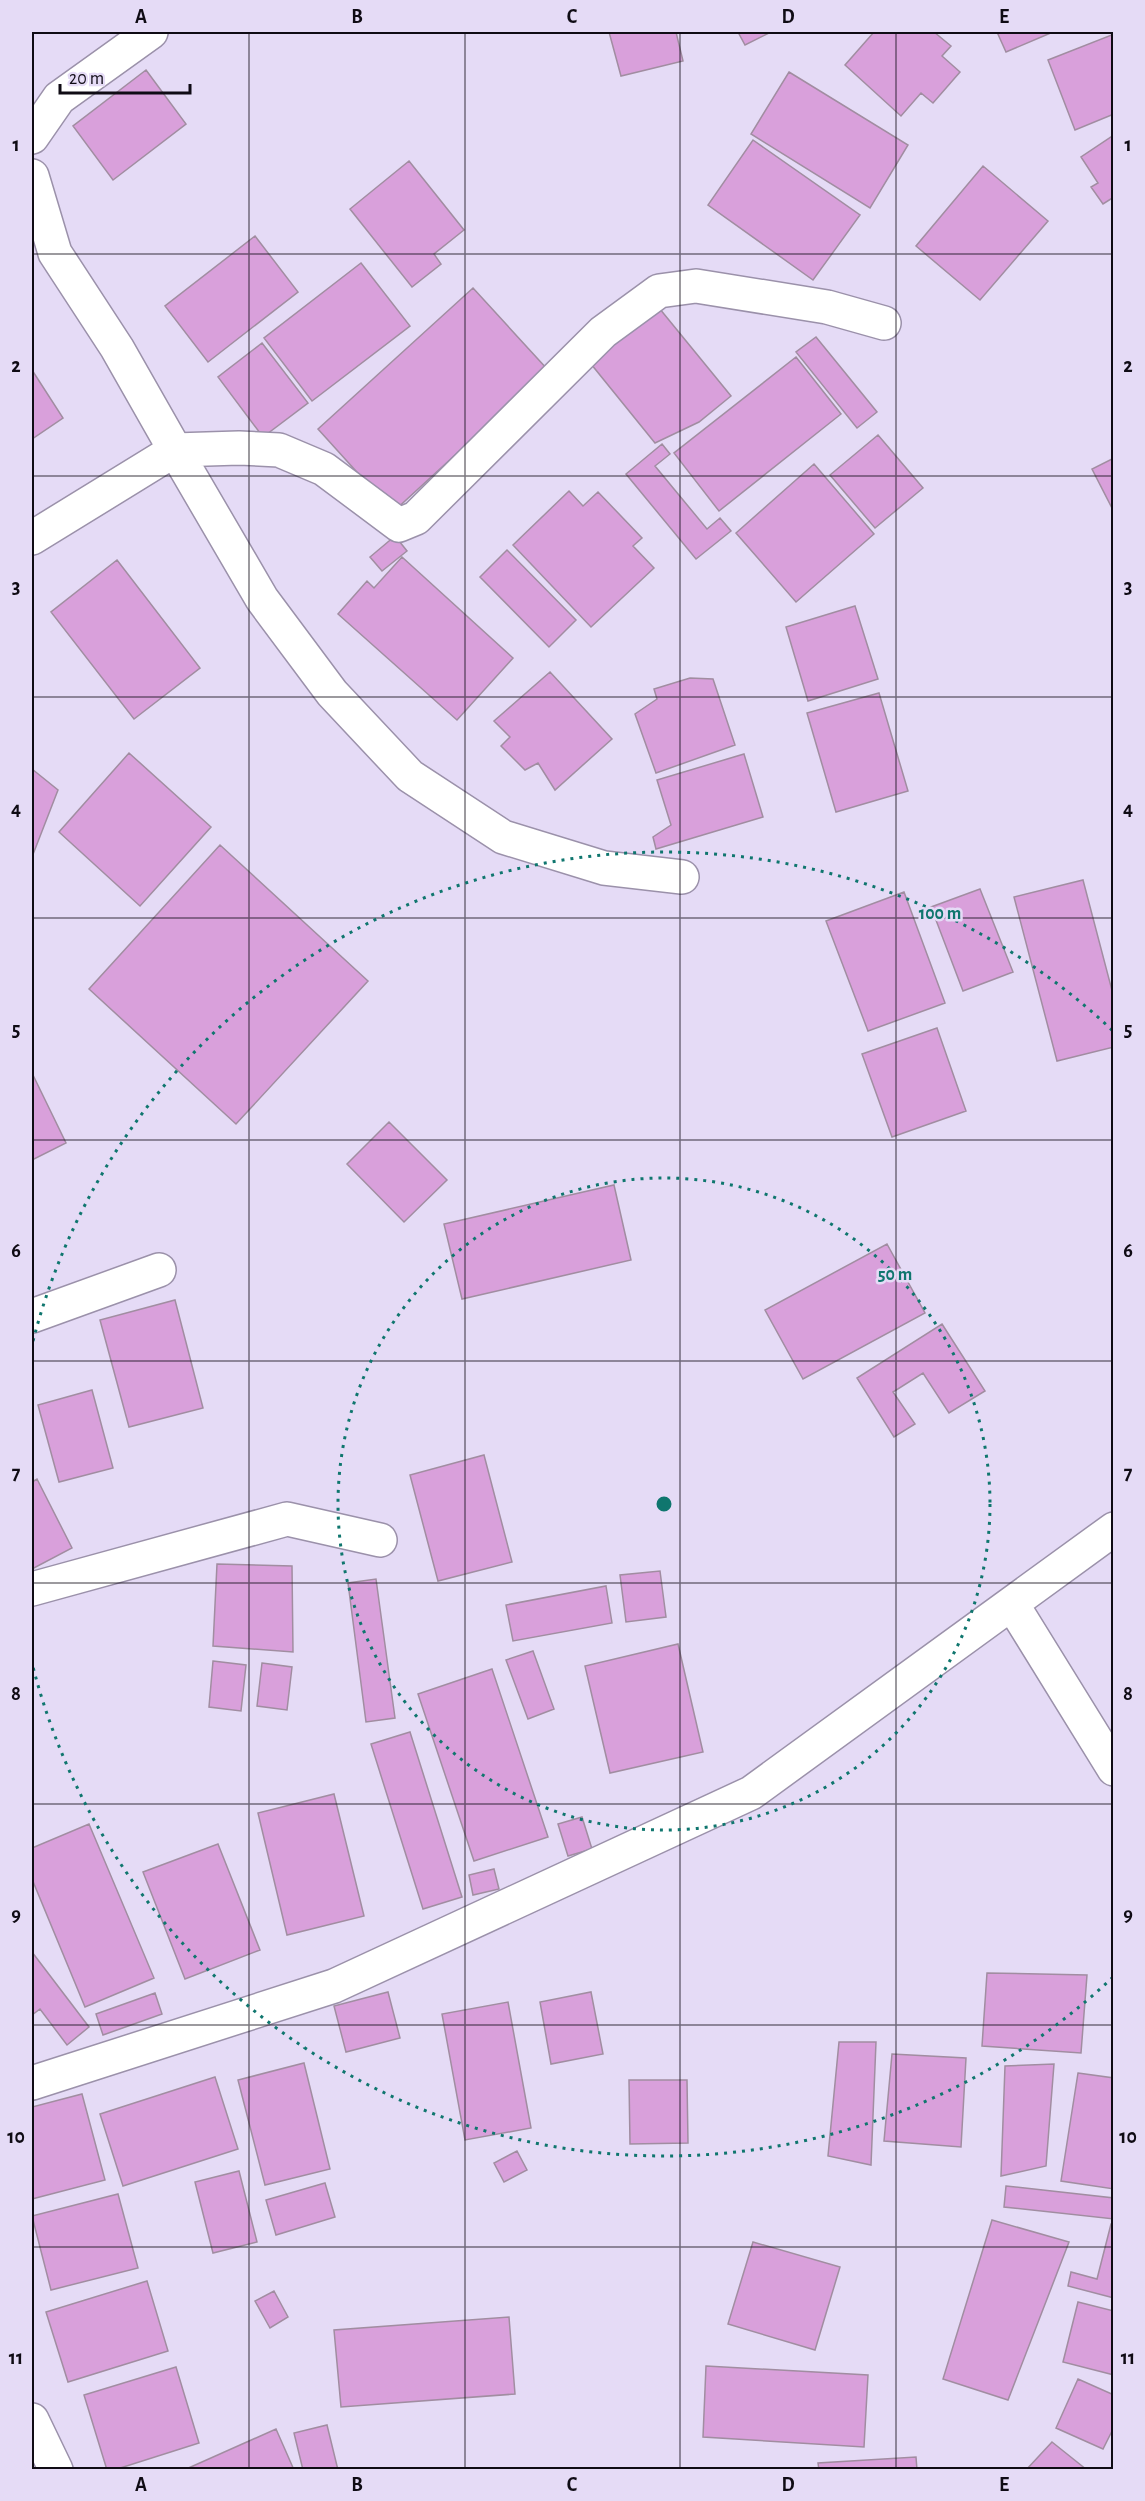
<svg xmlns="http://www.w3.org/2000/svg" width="1145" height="2501" font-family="'Alegreya Sans',sans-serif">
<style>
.building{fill:#d9a0db;stroke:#a18da1;stroke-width:1.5}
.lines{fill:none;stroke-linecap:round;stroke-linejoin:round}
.street-casing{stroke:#9b91aa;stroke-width:36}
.street{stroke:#fff;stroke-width:33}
.grid{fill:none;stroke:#0f0b14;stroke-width:1.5;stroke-opacity:0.55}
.ring{fill:none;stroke:#0f766e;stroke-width:3;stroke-dasharray:3 6}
.centre{fill:#0f766e;stroke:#e5dbf6;stroke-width:3}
.ring-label{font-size:18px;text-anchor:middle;font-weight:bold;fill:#0f766e;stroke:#e5dbf6;stroke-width:5;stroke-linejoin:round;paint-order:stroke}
.neatline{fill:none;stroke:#0f0b14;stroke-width:2}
.grid-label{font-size:20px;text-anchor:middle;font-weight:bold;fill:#0f0b14}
</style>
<rect width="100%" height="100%" fill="#e5dbf6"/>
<path class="building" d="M609,32H676L683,61L621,76Z
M738,32H771L745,45Z
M874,32H934L951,46L942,56L960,72L933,103L921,93L901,116L845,65Z
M997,32H1053L1006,52Z
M1114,34V114L1075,130L1048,60Z
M146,70L186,124L113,180L73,126Z
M789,72L908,145L870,208L751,134Z
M1114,135V197L1103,204L1091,187L1098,183L1081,157Z
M753,140L860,215L813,280L708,205Z
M409,161L464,230L434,254L441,264L412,287L350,209Z
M983,166L1048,221L980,300L916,246Z
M255,236L298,292L208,362L165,306Z
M361,263L410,326L312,401L264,338Z
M473,288L548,370L393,512L318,429Z
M655,303L731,396L699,422L655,443L587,359Z
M816,337L877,412L857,428L796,352Z
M262,343L308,403L263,437L218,377Z
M796,357L841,414L719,511L674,453Z
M32,370L63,418L32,439Z
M878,435L923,488L875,528L830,475Z
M662,444L670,454L655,466L707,529L720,518L731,531L696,559L626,474Z
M1114,458V512L1092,469Z
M814,464L874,534L796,602L736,533Z
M569,491L583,506L598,492L642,538L633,546L654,568L591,627L513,545Z
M395,536L407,551L382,571L370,557Z
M507,550L576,620L549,647L480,577Z
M402,557L513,658L457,720L338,614L367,581L374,588Z
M117,560L200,668L134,719L51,612Z
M855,606L878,679L808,701L786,627Z
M550,672L612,739L555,790L538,763L525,770L501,746L510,737L494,721Z
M690,678L713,679L735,745L656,773L635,714L657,699L654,689Z
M879,693L908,791L836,812L807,713Z
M129,753L211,827L140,906L59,832Z
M744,754L763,817L656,849L653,837L671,825L657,780Z
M32,769L58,790L32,857Z
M220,845L368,981L236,1124L89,989Z
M1083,880L1114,998V1047L1057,1061L1014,897Z
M980,889L1013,972L963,991L931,907Z
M904,892L945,1003L868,1031L826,921Z
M937,1028L966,1111L892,1137L862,1054Z
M32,1073L66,1143L32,1160Z
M389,1122L447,1180L404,1222L347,1164Z
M614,1185L631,1260L462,1299L444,1224Z
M887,1244L925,1313L803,1379L765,1310Z
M175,1300L203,1408L129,1427L100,1320Z
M942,1324L985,1391L949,1413L923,1373L893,1392L915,1424L894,1437L857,1378Z
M92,1390L113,1468L59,1482L38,1405Z
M484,1455L512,1562L438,1581L410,1475Z
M37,1479L72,1548L32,1569V1482Z
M217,1564L292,1566L293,1652L213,1646Z
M660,1571L666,1617L626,1622L620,1575Z
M376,1579L395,1718L366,1722L348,1583Z
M606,1586L612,1623L513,1641L506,1605Z
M678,1644L703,1752L610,1773L585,1666Z
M533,1651L554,1709L528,1719L506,1660Z
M213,1661L246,1665L241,1711L209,1707Z
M262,1663L292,1667L287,1710L257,1706Z
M492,1669L548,1837L474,1861L418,1694Z
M410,1732L462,1897L423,1909L371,1744Z
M334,1794L364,1916L287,1935L258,1813Z
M582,1817L592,1849L568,1856L558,1824Z
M89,1824L154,1978L85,2007L32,1879V1848Z
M218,1844L260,1950L185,1979L143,1872Z
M494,1869L499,1889L473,1895L469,1875Z
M32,1952L89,2027L67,2045L40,2009L32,2015Z
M987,1973L1087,1975L1081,2053L982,2046Z
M388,1992L400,2038L346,2052L334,2006Z
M591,1992L603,2054L551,2064L540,2002Z
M155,1993L162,2014L103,2035L96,2014Z
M508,2002L531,2128L465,2140L442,2014Z
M839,2042H876L871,2165L828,2156Z
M892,2054L966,2058L961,2147L884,2141Z
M304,2063L330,2169L265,2185L238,2080Z
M1054,2064L1046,2166L1001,2176L1005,2066Z
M1078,2073L1114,2078V2189L1061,2181Z
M215,2077L238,2149L123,2186L100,2114Z
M629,2080H687L688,2143L630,2144Z
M82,2094L105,2180L32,2199V2107Z
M517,2151L527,2170L504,2182L494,2163Z
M239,2171L257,2242L213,2253L195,2182Z
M325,2183L335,2217L276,2235L266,2200Z
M1006,2186L1114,2198V2219L1004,2207Z
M118,2194L138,2268L51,2290L32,2216Z
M992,2220L1069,2242L1008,2400L943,2379Z
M1111,2224H1114V2298L1068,2286L1071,2272L1097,2279Z
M753,2242L840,2267L815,2350L728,2324Z
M147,2281L168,2351L68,2382L46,2312Z
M274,2291L288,2317L270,2328L255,2301Z
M1078,2302L1114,2311V2375L1063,2362Z
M509,2317L515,2394L341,2407L334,2330Z
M706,2366L868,2375L864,2447L703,2437Z
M176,2367L199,2443L114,2470H107L84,2395Z
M1078,2379L1114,2395V2427L1103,2449L1056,2428Z
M327,2425L338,2470H303L294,2433Z
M276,2429L294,2470H184Z
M1052,2442L1087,2470H1026Z
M916,2457L917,2470H819L818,2463Z"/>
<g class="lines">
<g class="street-casing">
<path id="street" d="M32,137L59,98L151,32
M32,176L55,253L117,348L175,450L239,448L279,450L324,469L399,525L416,518L603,332L659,291L696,286L827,307L884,323
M32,538L175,450L262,599L332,693L410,776L503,837L604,868L682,877
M32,1316L159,1270
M32,1589L287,1519L380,1540
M1012,1604L1114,1769
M32,2083L334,1986L751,1793L1114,1529
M32,2420L56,2470"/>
</g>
<use href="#street" class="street"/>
</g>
<path class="grid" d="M249,32V2470M465,32V2470M680,32V2470M896,32V2470M32,254H1114M32,476H1114M32,697H1114M32,918H1114M32,1140H1114M32,1361H1114M32,1583H1114M32,1804H1114M32,2025H1114M32,2247H1114"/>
<g class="ring">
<circle cx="664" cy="1504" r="326"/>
<path d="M1113 1977A652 652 0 0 1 33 1667M33 1341A652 652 0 0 1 1113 1031"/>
</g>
<circle cx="664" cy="1504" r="9" class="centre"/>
<g class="ring-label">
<text x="940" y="919">100 m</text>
<text x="895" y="1280">50 m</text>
</g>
<rect width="1145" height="2501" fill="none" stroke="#e5dbf6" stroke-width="66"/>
<path d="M60 84v9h130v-9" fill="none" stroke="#0f0b14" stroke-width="3"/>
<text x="69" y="84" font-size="18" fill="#0f0b14" stroke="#e5dbf6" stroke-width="4.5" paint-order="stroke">20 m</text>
<rect x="33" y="33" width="1079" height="2435" class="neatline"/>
<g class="grid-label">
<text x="141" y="23">A</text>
<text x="357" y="23">B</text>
<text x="572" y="23">C</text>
<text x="788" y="23">D</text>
<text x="1004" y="23">E</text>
<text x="16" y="151">1</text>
<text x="1128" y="151">1</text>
<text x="16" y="372">2</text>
<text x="1128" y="372">2</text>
<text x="16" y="593">3</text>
<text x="1128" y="593">3</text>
<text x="16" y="815">4</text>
<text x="1128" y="815">4</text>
<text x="16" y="1036">5</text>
<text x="1128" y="1036">5</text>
<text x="16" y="1257">6</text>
<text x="1128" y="1257">6</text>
<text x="16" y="1479">7</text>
<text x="1128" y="1479">7</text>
<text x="16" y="1700">8</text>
<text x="1128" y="1700">8</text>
<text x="16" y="1921">9</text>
<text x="1128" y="1921">9</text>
<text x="16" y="2143">10</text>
<text x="1128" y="2143">10</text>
<text x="16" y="2364">11</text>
<text x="1128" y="2364">11</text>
<text x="141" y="2491">A</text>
<text x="357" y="2491">B</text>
<text x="572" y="2491">C</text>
<text x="788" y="2491">D</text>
<text x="1004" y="2491">E</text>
</g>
</svg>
